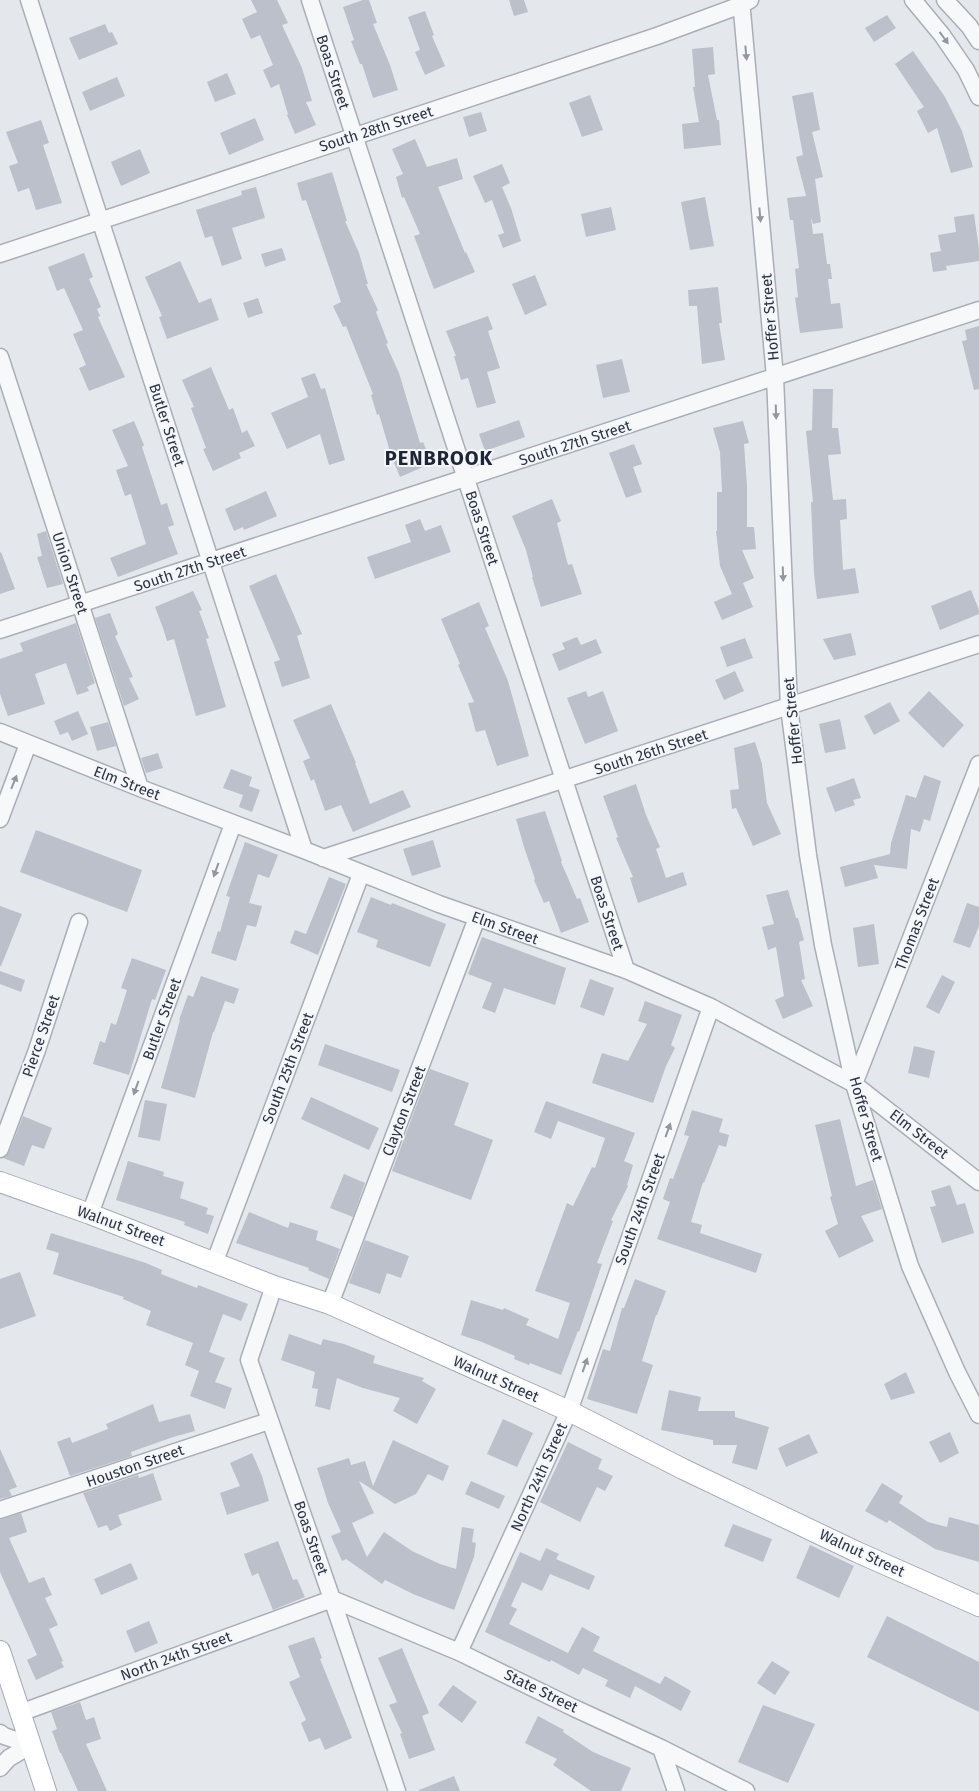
<svg xmlns="http://www.w3.org/2000/svg" width="979" height="1791" font-family="'Fira Sans',sans-serif">
<style>
.building{fill:#bbc0ca}
.lines{fill:none;stroke-linecap:round;stroke-linejoin:round}
.minor-casing{stroke:#a9aeb7;stroke-width:19}
.major-casing{stroke:#a3abb8;stroke-width:22}
.minor{stroke:#f7f8fa;stroke-width:16}
.major{stroke:#fff;stroke-width:20}
.oneway{fill:#9196a0}
.labels{text-anchor:middle;dominant-baseline:central;stroke-width:4;stroke-linejoin:round;paint-order:stroke}
.street-label{font-size:15px;fill:#2b3445;stroke:#f4f6f9}
.district-label{font-size:20px;font-weight:bold;letter-spacing:1px;fill:#1d2536;stroke:#f4f6f9}
</style>
<rect width="100%" height="100%" fill="#e4e7ec"/>
<path class="building" d="M251,0H277L288,23L282,25L302,68L312,101L306,102L316,125L295,134L287,115L288,114L279,84L271,88L263,70L273,65L260,35L251,39L242,19L257,12Z
M363,0H369L377,23L373,24L390,65L398,90L373,98L362,64H360L351,41L354,40L343,7Z
M509,0H524L528,12L514,16Z
M425,11L434,35L432,36L445,66L425,75L415,52L420,50L408,17Z
M887,15L896,28L874,42L865,28Z
M105,24L109,33L112,32L118,44L79,60L69,38Z
M713,47L715,74L708,75L717,120H719L721,145L684,149L682,124L699,122L693,87H695L692,49Z
M913,51L945,97L962,131L973,167L951,173L937,128L928,133L917,111L924,107L895,64Z
M227,73L236,94L215,102L207,82Z
M117,77L125,96L90,111L82,92Z
M813,92L820,130L812,132L823,177L815,179L821,222L813,224L811,218L813,234L823,233L827,264H830L832,279H828L831,304L840,303L843,328L800,333L795,298L798,297L795,269L799,268L793,220H790L787,198L806,196L796,157L803,155L792,96Z
M590,95L603,130L582,137L569,103Z
M481,112L487,131L469,137L463,117Z
M255,118L264,140L229,155L220,133Z
M41,120L49,143L43,145L62,203L36,210L29,188L18,192L9,166L18,163L6,132Z
M415,139L427,167L457,158L463,179L438,187L465,253L466,252L475,272L434,289L414,236L420,234L404,197L402,198L396,177L403,174L392,149Z
M140,149L150,173L121,186L111,162Z
M502,164L510,183L502,187L511,208L521,241L503,248L498,235L504,233L492,200L485,203L473,176Z
M332,172L347,221H345L359,253L368,284H366L378,310L376,312L388,343L386,344L399,373L420,443L423,442L432,463L400,477L391,455L379,414L377,415L371,395L373,394L346,326L343,327L333,306L341,302L306,200L302,201L297,183Z
M256,187L265,218L232,228L242,259L222,266L212,236L205,238L196,210L242,195L241,191Z
M705,197L714,246L690,250L681,202Z
M611,207L616,230L586,237L581,214Z
M974,214L979,249V261L946,266L947,270L933,272L930,253L941,251L938,235L956,232L954,217Z
M282,248L286,260L265,267L261,254Z
M84,253L93,277L89,279L101,307L97,309L100,316L98,317L125,377L89,391L79,368L86,365L73,334L83,330L64,288L57,291L48,267Z
M180,261L199,303L211,298L219,320L167,339L159,317L162,316L145,277Z
M535,275L547,305L525,315L512,284Z
M718,287L722,323H719L725,360L702,364L697,306H689L688,290Z
M258,298L263,313L248,318L243,303Z
M488,316L493,329L488,331L500,368L487,372L496,403L477,408L468,378L461,380L454,356H456L446,331Z
M979,326V389L974,390L962,341L967,340L965,330Z
M622,359L630,392L603,398L596,365Z
M211,367L229,410L233,408L242,433L247,430L255,446L239,453L241,458L213,471L203,449L206,448L191,408L194,407L182,380Z
M315,373L321,389L325,388L345,460L329,465L320,434L287,449L271,413L308,397L301,378Z
M813,389H833L832,428H838L841,454L828,455L833,500L846,499L847,519L840,520L843,570L855,568L859,593L817,599L814,574L811,502H813L806,431L812,430Z
M519,420L525,437L485,451L479,434Z
M134,421L144,445L142,447L161,505L167,503L174,525L168,527L178,554L118,577L110,558L146,544L131,494L125,496L116,470L128,466L112,430Z
M743,421L749,443L744,444L747,486V527H754L756,549L742,550L754,578L743,583L753,607L722,620L714,602L732,594L720,566L716,531H717V492H722L720,452L713,428Z
M634,444L642,464L633,467L642,492L626,498L609,453Z
M266,491L277,516L244,530L243,527L234,531L225,509Z
M552,499L561,521L557,523L568,565L572,564L582,594L541,607L532,577H533L526,550L512,516Z
M420,519L425,531L441,525L451,552L375,579L367,557L411,542L405,525Z
M46,531L63,584L47,588L37,557L42,556L37,534Z
M1,552L15,589L0,594V553Z
M276,574L302,634L297,636L310,678L282,687L274,662L280,660L249,586Z
M971,590L979,610V614L940,630L931,606Z
M193,591L202,610L199,611L209,638L206,639L226,707L196,716L174,639L167,641L163,628L155,607Z
M479,602L489,626L485,628L508,681L529,756L497,766L485,730L476,732L468,703L474,702L458,665L460,664L441,619Z
M110,613L118,634L115,636L133,677L129,678L139,699L124,706L95,618Z
M76,623L95,683L87,687L89,691L77,695L66,663L35,674L45,704L8,716L0,694V659L23,651L20,643Z
M851,633L856,655L834,660L823,639Z
M577,637L581,645L596,639L602,653L559,671L552,654L565,649L562,643Z
M745,638L753,658L727,667L720,647Z
M735,671L744,691L724,700L715,680Z
M586,691L588,697L603,691L618,731L585,744L567,698Z
M929,691L964,725L943,748L908,713Z
M890,702L900,721L874,735L864,716Z
M331,704L356,763H355L370,804L403,790L411,807L353,832L341,805L325,811L314,779L311,781L303,761L310,758L293,720Z
M78,711L88,734L72,741L68,732L60,735L54,721Z
M840,719L846,749L825,753L819,724Z
M108,722L116,746L97,751L90,727Z
M755,742L762,764L767,803L781,834L753,846L736,808L732,809L730,790L739,789L734,748Z
M158,753L163,768L146,773L141,758Z
M231,769L252,777L249,786L260,790L252,812L239,807L243,795L223,788Z
M924,775L941,781L930,821L924,819L920,832L911,829L907,869L874,865L878,878L845,887L840,867L890,854L891,843L906,795L916,798Z
M854,778L861,798L853,800L855,805L835,812L826,788Z
M636,784L646,815L660,847L656,849L666,878L683,872L687,885L638,903L630,878L633,877L616,838L618,837L603,796Z
M545,811L562,861L561,862L577,899L580,898L589,922L561,933L549,901L544,903L534,880L535,879L524,847L516,819Z
M36,830L142,870L127,912L20,872Z
M433,840L441,867L412,876L403,849Z
M245,842L278,855L269,878L258,874L249,903L262,906L256,927L247,925L236,961L211,953L218,931L220,932L230,897L226,896Z
M329,877L346,884L318,955L290,943L295,930L306,934Z
M788,890L796,918H798L804,940L799,942L805,979L801,980L813,1006L783,1019L775,1000L784,996L776,947L768,950L762,927L774,924L766,895Z
M371,897L391,905L392,903L446,924L430,967L376,947L378,940L357,932Z
M967,903L979,907V926L970,948L953,942Z
M0,906L22,914L1,966H0Z
M874,924L879,964L858,967L853,928Z
M482,937L566,968L555,1005L504,988L495,1013L482,1008L492,983L468,974Z
M132,958L166,970L155,1000L152,999L129,1075L93,1064L100,1041L105,1043L111,1023L116,1025L127,990L121,988Z
M0,971L25,980L21,992L0,984Z
M942,975L955,982L939,1014L926,1007Z
M201,976L239,989L234,1004L225,1001L214,1032H213L195,1098L161,1088L180,1020H179L188,995L193,997Z
M590,979L614,988L604,1016L580,1007Z
M645,1001L682,1015L671,1045L675,1048L666,1066L653,1103L592,1083L602,1053L628,1061L647,1024L638,1021Z
M325,1044L400,1070L392,1092L318,1065Z
M914,1046L935,1051L929,1078L908,1073Z
M430,1069L469,1083L454,1125L493,1140L471,1200L392,1171Z
M311,1097L379,1128L369,1150L301,1119Z
M145,1100L167,1104L160,1141L138,1137Z
M546,1101L635,1133L624,1161L633,1165L627,1185L628,1186L611,1220L613,1221L597,1263L602,1264L579,1332L578,1331L561,1375L530,1363L529,1365L514,1359L515,1356L482,1342L461,1335L471,1300L503,1310L504,1308L529,1319L526,1325L558,1339L570,1303L535,1291L567,1203L573,1206L592,1167L595,1168L605,1138L558,1121L551,1139L534,1132Z
M692,1110L723,1119L719,1132L729,1135L726,1147L719,1145L704,1183L703,1182L691,1222L702,1225L700,1233L762,1254L756,1273L657,1239L670,1202L663,1199L670,1178L673,1179L689,1136L684,1135Z
M23,1116L52,1128L44,1149L32,1145L24,1166L3,1158L9,1152Z
M840,1119L856,1186L873,1180L882,1209L861,1216L874,1241L839,1258L825,1231L838,1224L830,1197L832,1196L815,1125Z
M128,1161L164,1172L163,1176L184,1182L180,1198L208,1208L206,1214L214,1216L208,1234L184,1225L185,1222L116,1200Z
M344,1174L365,1183L353,1217L330,1208Z
M950,1185L957,1205L965,1203L974,1233L942,1243L930,1207L936,1206L931,1191Z
M249,1212L288,1228L290,1222L318,1231L316,1240L340,1249L329,1279L308,1270L309,1268L236,1243Z
M51,1233L146,1263L162,1270L161,1274L197,1288L198,1285L248,1304L241,1321L223,1314L209,1352L225,1358L215,1382L232,1388L225,1409L190,1396L199,1371L185,1365L193,1343L146,1325L151,1311L123,1299L124,1297L53,1274L59,1253L46,1249Z
M365,1240L409,1256L401,1278L387,1273L380,1294L349,1283Z
M20,1272L36,1316L0,1329V1279Z
M635,1279L666,1291L657,1315H656L642,1361L653,1365L637,1414L587,1399L603,1349L610,1351L622,1308H624Z
M289,1334L321,1345L323,1339L344,1344L375,1356L373,1363L424,1378L422,1381L436,1389L417,1424L393,1411L400,1398L363,1388L337,1378L330,1410L315,1406L318,1389L312,1388L315,1372L281,1360Z
M906,1372L915,1393L891,1400L884,1384Z
M669,1390L701,1397L698,1411H735V1417L769,1427L757,1470L732,1463L737,1445H713V1440L661,1430Z
M153,1404L159,1422L190,1414L195,1431L173,1437L131,1452L132,1456L70,1476L57,1442L70,1437L72,1443L108,1429L106,1424Z
M503,1419L533,1433L517,1467L487,1454Z
M950,1432L959,1453L940,1463L929,1442Z
M809,1434L818,1453L786,1467L778,1448Z
M393,1440L449,1466L443,1481L428,1474L416,1494L395,1504L359,1481L374,1513L352,1523L367,1557L384,1532L412,1551L440,1564L456,1569L462,1527L474,1529L472,1542L476,1543L474,1557L454,1610L413,1594L385,1580L382,1584L346,1559L342,1561L331,1536L341,1532L328,1503L317,1468L349,1458L351,1465L365,1461L373,1486Z
M568,1442L602,1459L598,1469L613,1476L605,1491L597,1487L580,1522L540,1502Z
M0,1449L17,1487L9,1490L12,1496L0,1499Z
M252,1453L262,1476L269,1501L227,1515L220,1493L240,1486L230,1463Z
M153,1473L162,1500L118,1515L122,1525L110,1531L107,1525L98,1528L83,1493L138,1475L139,1478Z
M471,1481L505,1496L499,1509L465,1494Z
M882,1483L903,1496L899,1503L928,1522L947,1527L949,1517L979,1525V1562L935,1549L889,1520L887,1523L865,1511Z
M21,1513L27,1532L9,1538L29,1583L44,1577L52,1595L45,1598L58,1625L49,1629L63,1661L61,1662L64,1667L36,1680L27,1660L37,1655L0,1572V1520Z
M733,1524L772,1539L763,1562L724,1546Z
M278,1541L293,1580L297,1579L305,1597L273,1610L258,1573L252,1576L244,1554Z
M810,1545L854,1566L839,1598L796,1578Z
M546,1548L559,1554L556,1559L595,1576L589,1590L550,1574L542,1591L522,1582L511,1606L517,1609L509,1624L568,1653L582,1627L600,1637L593,1651L660,1684L665,1676L691,1691L681,1711L635,1686L630,1698L605,1686L608,1680L583,1668L579,1675L551,1660L550,1662L485,1632L520,1552L540,1561Z
M131,1563L138,1579L101,1595L94,1579Z
M887,1616L979,1662V1712L867,1657Z
M149,1621L158,1643L135,1653L126,1631Z
M314,1637L322,1658L320,1659L352,1738L325,1750L320,1738L309,1742L301,1723L306,1720L289,1682L300,1677L288,1646Z
M402,1648L429,1713L422,1716L435,1750L409,1759L400,1734L402,1733L389,1705L397,1702L378,1658Z
M772,1661L790,1672L775,1695L757,1683Z
M453,1685L477,1702L462,1723L438,1705Z
M80,1702L86,1720L94,1717L101,1739L86,1744L107,1791H78L61,1753H60L52,1731L57,1729L51,1712Z
M763,1705L815,1724L788,1783L738,1762Z
M538,1716L564,1730L563,1732L593,1752L631,1768L621,1791H591L553,1765L557,1759L525,1743Z
M454,1776L460,1791H419V1790Z"/>
<g class="lines">
<g class="minor-casing">
<path id="minor" d="M29,0L304,850
M310,0L626,970
M741,0L775,377L789,707L808,855L823,945L854,1084L910,1266L957,1372L979,1415
M913,0L942,35L966,70L979,97
M945,0L969,26L979,41
M0,254L657,36L741,5L750,0
M0,357L140,788
M0,630L979,310
M0,732L140,788L304,850L439,904L626,970L711,1007L854,1084L979,1182
M0,819L28,744
M323,858L979,644
M854,1084L979,764
M0,1149L37,1050L79,922
M90,1214L233,824
M215,1261L361,874
M274,1286L249,1360L332,1599L397,1791
M330,1304L477,918
M0,1510L269,1421
M459,1652L569,1411L711,1007
M20,1713L332,1599L459,1652L574,1708L661,1748L746,1791
M0,1733L4,1736L31,1745
M661,1748L676,1791
M0,1768L9,1758L31,1745"/>
</g>
<g class="major-casing">
<path id="major" d="M0,1182L90,1214L274,1286L330,1304L569,1411L683,1469L857,1552L979,1606
M0,1651L46,1791"/>
</g>
<use href="#minor" class="minor"/>
<use href="#major" class="major"/>
</g>
<defs><path id="oneway-solid" d="M-6-.8H1V-3.2L6.5 0L1 3.2V.8H-6Z" transform="scale(1.25)"/></defs>
<g class="oneway">
<use href="#oneway-solid" transform="translate(944 38) rotate(54)"/>
<use href="#oneway-solid" transform="translate(746 53) rotate(85)"/>
<use href="#oneway-solid" transform="translate(760 215) rotate(85)"/>
<use href="#oneway-solid" transform="translate(776 412) rotate(88)"/>
<use href="#oneway-solid" transform="translate(783 574) rotate(88)"/>
<use href="#oneway-solid" transform="translate(14 782) rotate(-68)"/>
<use href="#oneway-solid" transform="translate(216 870) rotate(110)"/>
<use href="#oneway-solid" transform="translate(136 1088) rotate(110)"/>
<use href="#oneway-solid" transform="translate(668 1130) rotate(-70)"/>
<use href="#oneway-solid" transform="translate(585 1365) rotate(-71)"/>
</g>
<g class="labels">
<g class="street-label">
<text transform="translate(333 72) rotate(72)">Boas Street</text>
<text transform="translate(376 129) rotate(-18)">South 28th Street</text>
<text transform="translate(770 317) rotate(-95)">Hoffer Street</text>
<text transform="translate(167 425) rotate(72)">Butler Street</text>
<text transform="translate(575 443) rotate(-18)">South 27th Street</text>
<text transform="translate(482 528) rotate(72)">Boas Street</text>
<text transform="translate(190 569) rotate(-18)">South 27th Street</text>
<text transform="translate(70 573) rotate(72)">Union Street</text>
<text transform="translate(793 721) rotate(-96)">Hoffer Street</text>
<text transform="translate(651 752) rotate(-18)">South 26th Street</text>
<text transform="translate(127 783) rotate(21)">Elm Street</text>
<text transform="translate(607 913) rotate(72)">Boas Street</text>
<text transform="translate(917 924) rotate(-69)">Thomas Street</text>
<text transform="translate(505 928) rotate(20)">Elm Street</text>
<text transform="translate(162 1019) rotate(-70)">Butler Street</text>
<text transform="translate(41 1036) rotate(-71)">Pierce Street</text>
<text transform="translate(288 1068) rotate(-69)">South 25th Street</text>
<text transform="translate(404 1111) rotate(-69)">Clayton Street</text>
<text transform="translate(866 1119) rotate(74)">Hoffer Street</text>
<text transform="translate(919 1134) rotate(38)">Elm Street</text>
<text transform="translate(640 1209) rotate(-70)">South 24th Street</text>
<text transform="translate(121 1226) rotate(20)">Walnut Street</text>
<text transform="translate(496 1379) rotate(24)">Walnut Street</text>
<text transform="translate(135 1466) rotate(-19)">Houston Street</text>
<text transform="translate(539 1477) rotate(-66)">North 24th Street</text>
<text transform="translate(311 1538) rotate(71)">Boas Street</text>
<text transform="translate(862 1553) rotate(25)">Walnut Street</text>
<text transform="translate(176 1656) rotate(-20)">North 24th Street</text>
<text transform="translate(541 1691) rotate(26)">State Street</text>
</g>
<g class="district-label">
<text x="439" y="458">PENBROOK</text>
</g>
</g>
</svg>
